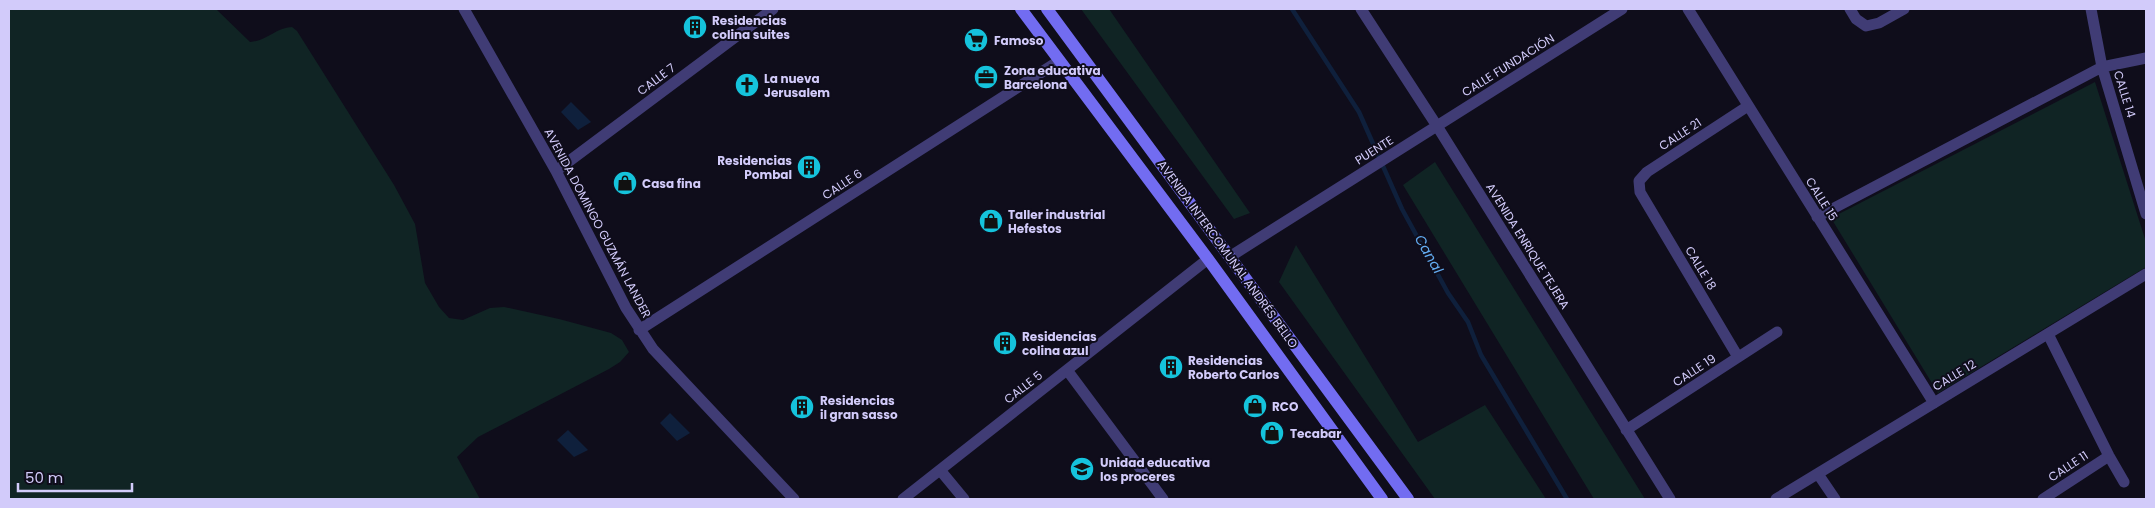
<svg xmlns="http://www.w3.org/2000/svg" width="2155" height="508" font-family="Poppins,sans-serif">
<style>
.green{fill:#102424}
.water{fill:#0f203c}
.lines{fill:none;stroke-linecap:round;stroke-linejoin:round}
.stream{stroke:#0f203c;stroke-width:4.5}
.street{stroke:#403c75;stroke-width:11}
.secondary{stroke:#726cf1;stroke-width:12}
.labels{text-anchor:middle;dominant-baseline:central;stroke-width:4;stroke-linejoin:round;paint-order:stroke}
.poi-label{font-size:12px;font-weight:bold;fill:#d2cbfa;stroke:#0f0d1b;text-anchor:start}
.street-label{font-size:12px;fill:#d2cbfa;stroke:#0f0d1b}
.water-label{font-size:14px;font-style:italic;fill:#63abf0;stroke:#0f0d1b}
</style>
<rect width="100%" height="100%" fill="#0f0d1b"/>
<path class="green" d="M9,9H216L250,42C267,41 275,28 292,27L297,31L394,185L415,224L425,283L439,307L449,318L463,320L490,308L504,307L559,319L611,333L622,340L629,352L620,362L609,369L478,437L457,457L480,499H9Z
M1081,9H1109L1250,213L1234,219Z
M2095,82L2146,242V267L1938,393L1831,218Z
M1435,162L1645,499H1594L1403,185Z
M1296,245L1418,442L1485,405L1546,499H1435L1279,282Z"/>
<path class="water" d="M571,102L591,122L578,130L561,112Z
M670,413L690,433L677,441L660,423Z
M568,430L588,450L574,457L557,440Z"/>
<g class="lines">
<path class="stream" d="M1292,9L1359,112L1402,209L1448,293L1468,322L1481,355L1567,499"/>
<path class="street" d="M464,9L556,171L626,308L653,349L794,499
M1361,9L1437,126L1670,499
M1688,9L1934,403
M1850,9L1856,19L1866,26L1879,23L1904,9
M2091,9L2102,67L2146,214
M556,171L773,9
M1817,217L2102,67L2146,58
M1231,256L1622,9
M639,330L1059,61
M2048,334L2109,456L2124,482
M1738,357L1640,192L1639,181L1647,172L1748,106
M1067,370L1163,499
M1626,430L1777,332
M940,470L964,499
M1818,474L1835,499
M903,499L1208,259
M1776,499L2146,274
M2043,499L2109,456"/>
<path class="secondary" d="M1021,9L1208,259L1382,499
M1047,9L1408,499"/>
</g>
<defs>
<g id="building-disc" transform="scale(1.25)"><circle r="9.5" fill="#15c3dc" stroke="#0f0d1b"/><path d="M-4-6H4V6H1V3H-1V6H-4ZM-2.5-4.3h1.7v1.8h-1.7ZM.8-4.3h1.7v1.8H.8ZM-2.5-1h1.7V.8h-1.7ZM.8-1h1.7V.8H.8Z" fill="#111"/></g>
<g id="supermarket-disc" transform="scale(1.25)"><circle r="9.5" fill="#15c3dc" stroke="#0f0d1b"/><path d="M-6-5.5h2.5l.6 2H6L4.5 2H-2.5L-4.4-4H-6ZM-1.5 3.2a1.3 1.3 0 1 0 .1 0ZM3 3.2a1.3 1.3 0 1 0 .1 0Z" fill="#111"/></g>
<g id="office-disc" transform="scale(1.25)"><circle r="9.5" fill="#15c3dc" stroke="#0f0d1b"/><path d="M-6-3h4V-5.5h4V-3h4V5H-6ZM-1-4.5V-3h2v-1.5ZM-6 0V1H6V0Z" fill="#111"/></g>
<g id="church-disc" transform="scale(1.25)"><circle r="9.5" fill="#15c3dc" stroke="#0f0d1b"/><path d="M-1.2-6h2.4v3.5h3.3v2.4h-3.3V6h-2.4V-.1h-3.3v-2.4h3.3Z" fill="#111"/></g>
<g id="shop-disc" transform="scale(1.25)"><circle r="9.5" fill="#15c3dc" stroke="#0f0d1b"/><path d="M-5-2.5h2.3a2.7 3.5 0 0 1 5.4 0H5L5.5 6h-11ZM-1.5-2.5h3a1.5 2.3 0 0 0-3 0Z" fill="#111"/></g>
<g id="school-disc" transform="scale(1.25)"><circle r="9.5" fill="#15c3dc" stroke="#0f0d1b"/><path d="M0-5L7-2L0 1L-7-2ZM-4 1L0 2.5L4 1V4Q0 6-4 4Z" fill="#111"/></g>
</defs>
<g fill-rule="evenodd">
<use href="#building-disc" x="695" y="27"/>
<use href="#supermarket-disc" x="976" y="40"/>
<use href="#office-disc" x="986" y="77"/>
<use href="#church-disc" x="747" y="85"/>
<use href="#building-disc" x="809" y="167"/>
<use href="#shop-disc" x="625" y="183"/>
<use href="#shop-disc" x="991" y="221"/>
<use href="#building-disc" x="1005" y="343"/>
<use href="#building-disc" x="1171" y="367"/>
<use href="#shop-disc" x="1255" y="406"/>
<use href="#building-disc" x="802" y="407"/>
<use href="#shop-disc" x="1272" y="433"/>
<use href="#school-disc" x="1082" y="469"/>
</g>
<g class="labels">
<g class="poi-label">
<text x="712" y="20">Residencias<tspan x="712" dy="14">colina suites</tspan></text>
<text x="994" y="40">Famoso</text>
<text x="1004" y="70">Zona educativa<tspan x="1004" dy="14">Barcelona</tspan></text>
<text x="764" y="78">La nueva<tspan x="764" dy="14">Jerusalem</tspan></text>
<text x="792" y="160" text-anchor="end">Residencias<tspan x="792" dy="14">Pombal</tspan></text>
<text x="642" y="183">Casa fina</text>
<text x="1008" y="214">Taller industrial<tspan x="1008" dy="14">Hefestos</tspan></text>
<text x="1022" y="336">Residencias<tspan x="1022" dy="14">colina azul</tspan></text>
<text x="1188" y="360">Residencias<tspan x="1188" dy="14">Roberto Carlos</tspan></text>
<text x="820" y="400">Residencias<tspan x="820" dy="14">il gran sasso</tspan></text>
<text x="1272" y="406">RCO</text>
<text x="1290" y="433">Tecabar</text>
<text x="1100" y="462">Unidad educativa<tspan x="1100" dy="14">los proceres</tspan></text>
</g>
<g class="street-label">
<text transform="translate(1508 65) rotate(-32)">CALLE FUNDACIÓN</text>
<text transform="translate(656 79) rotate(-37)">CALLE 7</text>
<text transform="translate(2125 94) rotate(73)">CALLE 14</text>
<text transform="translate(1680 134) rotate(-33)">CALLE 21</text>
<text transform="translate(1374 150) rotate(-32)">PUENTE</text>
<text transform="translate(842 184) rotate(-33)">CALLE 6</text>
<text transform="translate(1822 199) rotate(58)">CALLE 15</text>
<text transform="translate(598 223) rotate(62)">AVENIDA DOMINGO GUZMÁN LANDER</text>
<text transform="translate(1528 246) rotate(58)">AVENIDA ENRIQUE TEJERA</text>
<text transform="translate(1228 254) rotate(54)">AVENIDA INTERCOMUNAL ANDRÉS BELLO</text>
<text transform="translate(1701 268) rotate(59)">CALLE 18</text>
<text transform="translate(1694 370) rotate(-33)">CALLE 19</text>
<text transform="translate(1954 375) rotate(-31)">CALLE 12</text>
<text transform="translate(1023 387) rotate(-38)">CALLE 5</text>
<text transform="translate(2068 466) rotate(-33)">CALLE 11</text>
</g>
<g class="water-label">
<text transform="translate(1429 254) rotate(60)">Canal</text>
</g>
</g>
<rect width="2155" height="508" fill="none" stroke="#d2cbfa" stroke-width="20"/>
<path d="M18 483v8h114v-8" fill="none" stroke="#d2cbfa" stroke-width="2.5"/>
<text x="25" y="483" font-size="15" fill="#d2cbfa" stroke="#0f0d1b" stroke-width="4" paint-order="stroke">50 m</text>
</svg>
